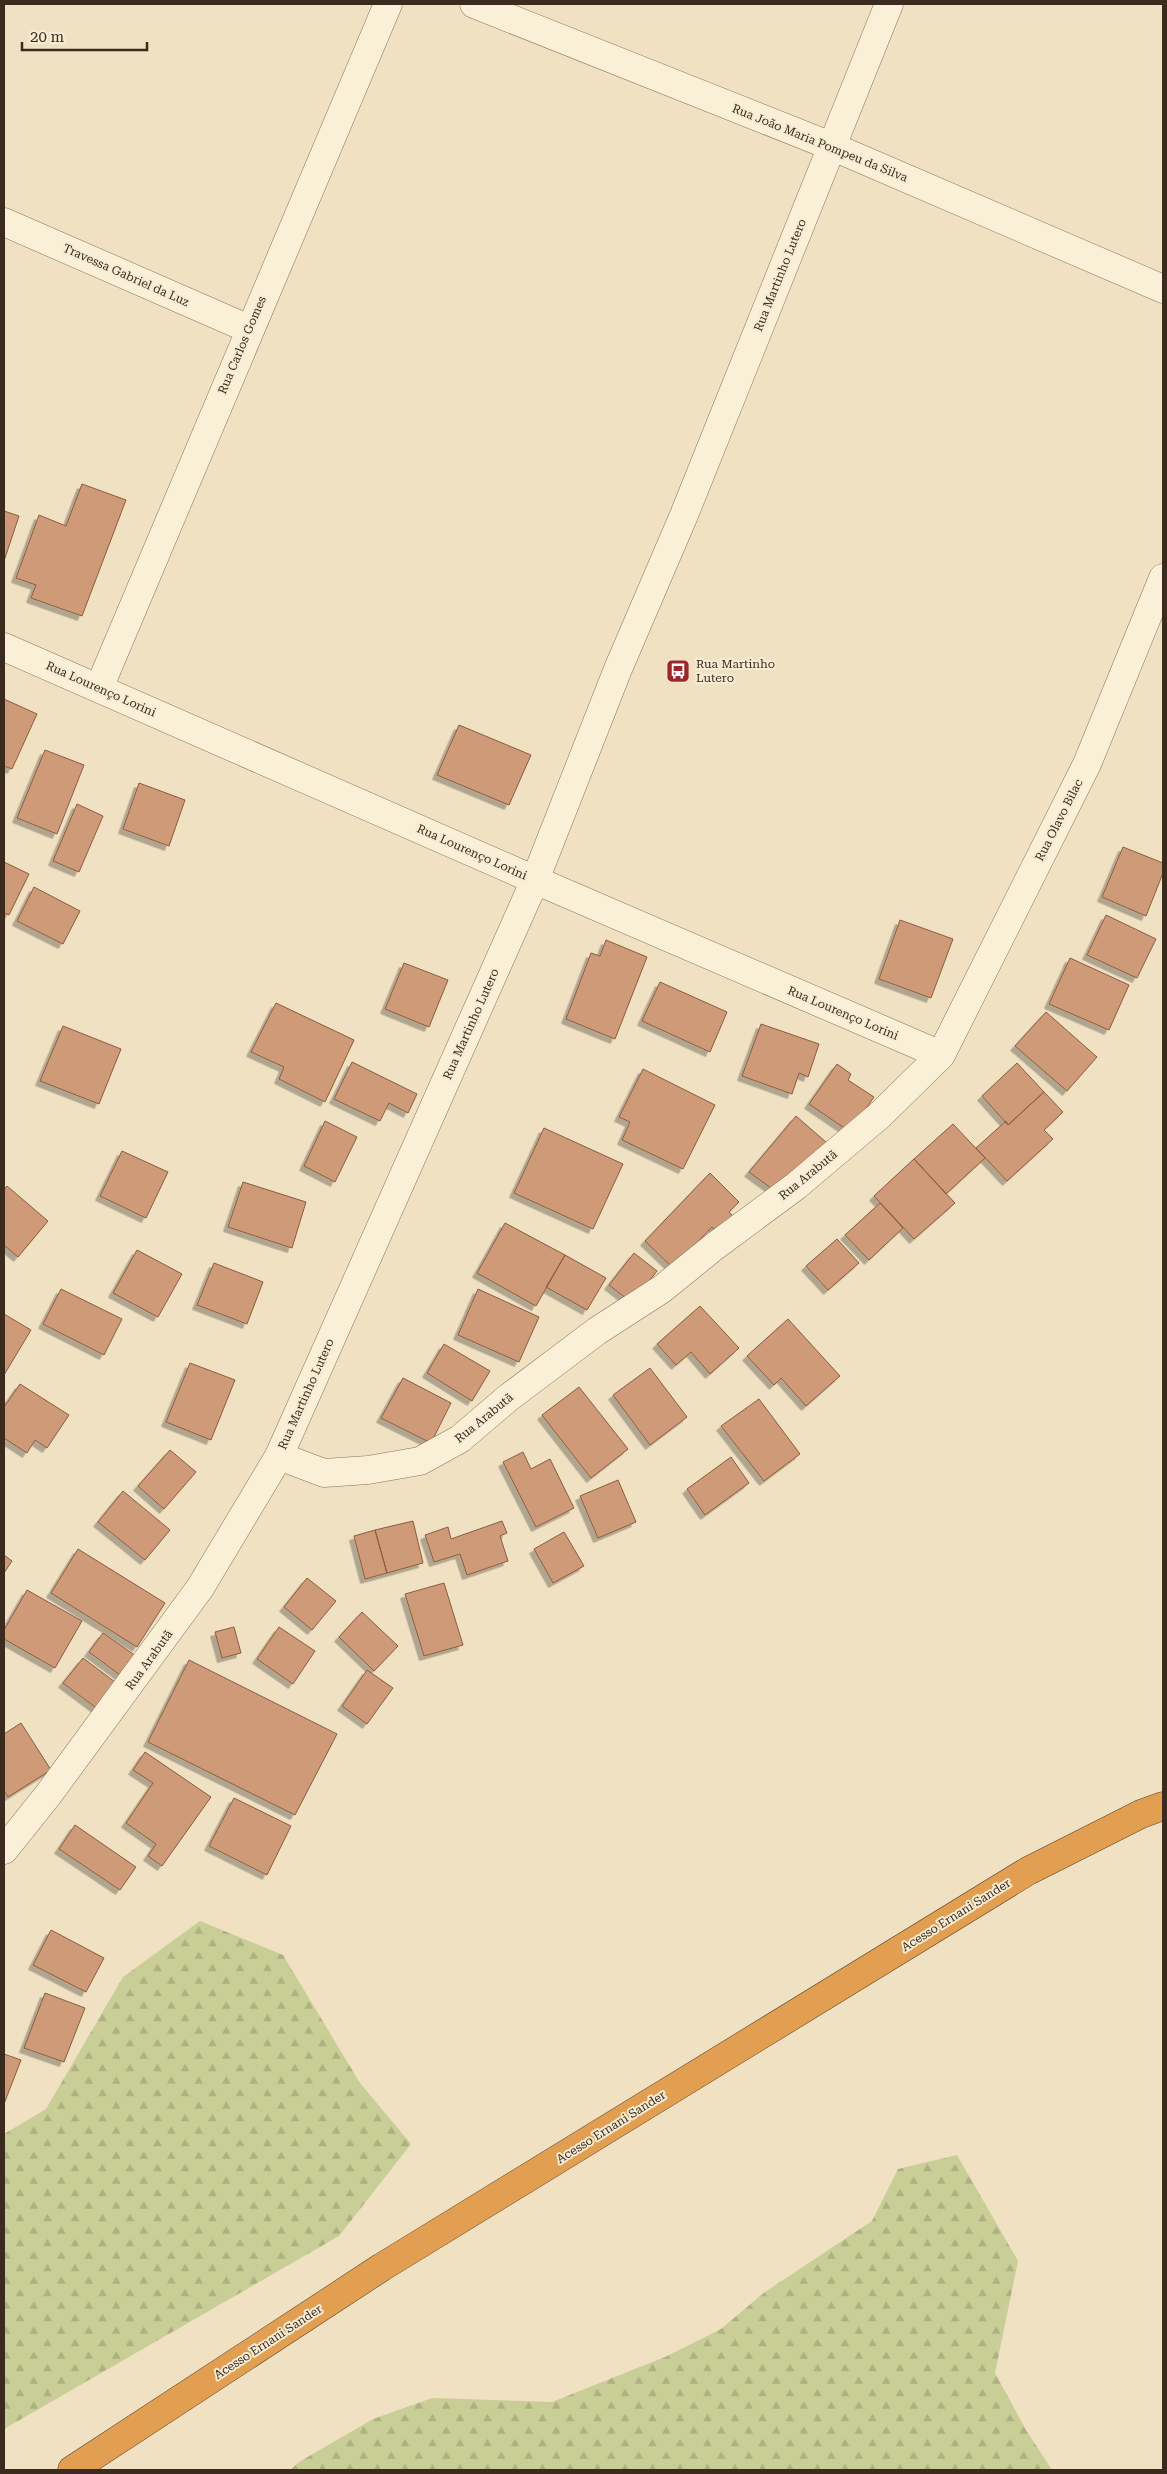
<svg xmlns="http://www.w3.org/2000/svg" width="1167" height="2474" font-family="'Roboto Serif',serif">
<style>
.forest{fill:url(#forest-firs)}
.building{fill:#cf9a77;stroke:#8b5b3e;filter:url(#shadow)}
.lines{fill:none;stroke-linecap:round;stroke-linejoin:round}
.minor-casing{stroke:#8b7259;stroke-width:29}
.highway-casing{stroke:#58412d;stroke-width:29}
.minor{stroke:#faefd7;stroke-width:28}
.highway{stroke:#e29f51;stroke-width:28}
.labels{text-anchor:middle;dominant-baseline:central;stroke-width:4;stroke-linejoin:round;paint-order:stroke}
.street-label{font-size:12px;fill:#3a2b1e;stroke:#f7ecd3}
.poi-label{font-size:12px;fill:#3a2b1e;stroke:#f7ecd3;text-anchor:start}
</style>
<defs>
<pattern id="forest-firs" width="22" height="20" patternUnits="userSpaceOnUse" patternTransform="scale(1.25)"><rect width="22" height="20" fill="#c9ce96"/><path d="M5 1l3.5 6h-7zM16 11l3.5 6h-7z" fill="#adb181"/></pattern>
<filter id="shadow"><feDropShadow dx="-4.5" dy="4.5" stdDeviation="0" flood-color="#0004"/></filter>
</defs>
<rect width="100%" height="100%" fill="#f0e1c3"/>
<path class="forest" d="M200,1921L283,1955L360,2083L411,2144L339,2236L4,2429V2134L46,2109L123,1977Z
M957,2155L1018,2261L995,2373L1026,2430L1052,2470H290L299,2462L373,2419L432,2398L552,2402L665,2357L721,2329L765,2292L872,2221L898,2169Z"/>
<path class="building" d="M82,484L126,500L82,616L31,598L36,585L16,578L39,515L66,526Z
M4,511L19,516L4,561Z
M4,699L37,714L12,769L4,766Z
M459,725L531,755L509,805L437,775Z
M45,750L84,765L57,834L17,818Z
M139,783L185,800L169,846L123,829Z
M77,804L103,816L79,872L53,861Z
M1123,847L1163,863V873L1146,916L1102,897Z
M4,862L29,874L9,915L4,913Z
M34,887L80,911L63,944L17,921Z
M1106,915L1156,939L1137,978L1087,955Z
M900,920L953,939L931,998L879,979Z
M606,940L647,957L615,1039L566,1019L591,953L600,956Z
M1070,958L1129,985L1109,1030L1049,1004Z
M404,963L448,980L429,1027L385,1009Z
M660,982L727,1012L710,1052L642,1021Z
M276,1003L354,1040L325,1102L279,1079L284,1067L251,1052Z
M1046,1012L1097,1057L1067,1091L1015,1046Z
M761,1024L819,1044L808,1077L799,1073L792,1094L742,1076Z
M63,1026L121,1049L99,1104L40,1081Z
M352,1062L417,1094L408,1113L389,1103L380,1121L334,1099Z
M1017,1063L1044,1092L1008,1125L982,1096Z
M837,1064L851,1074L848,1080L874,1097L850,1132L809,1104Z
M643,1069L715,1105L683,1169L622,1140L630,1122L619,1117Z
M1044,1092L1063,1112L1044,1130L1053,1139L1007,1181L976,1148L1006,1121L1008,1125Z
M796,1116L827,1143L775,1191L749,1172Z
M325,1121L357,1137L335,1182L304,1166Z
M953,1124L985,1158L946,1194L914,1159Z
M544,1128L623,1164L593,1229L514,1193Z
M122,1151L168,1172L146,1218L100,1196Z
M914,1159L955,1203L914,1239L874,1196Z
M710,1173L739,1202L729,1212L735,1218L719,1234L712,1227L673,1268L645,1241Z
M243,1182L306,1202L292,1248L228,1227Z
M7,1186L48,1221L18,1257L4,1245V1190Z
M880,1203L903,1228L869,1260L845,1235Z
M505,1223L565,1255L536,1306L477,1273Z
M837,1239L859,1263L828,1290L806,1266Z
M137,1250L182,1274L158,1317L113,1293Z
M634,1253L657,1271L632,1303L609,1285Z
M565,1255L606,1278L587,1310L546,1287Z
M214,1263L263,1282L247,1324L197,1305Z
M61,1289L122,1319L104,1355L43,1324Z
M478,1289L539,1317L519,1362L458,1335Z
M700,1306L739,1348L710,1374L691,1352L676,1365L657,1344Z
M4,1314L31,1330L4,1375Z
M788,1319L840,1376L806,1406L781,1378L774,1385L747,1356Z
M444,1344L490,1371L472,1401L427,1373Z
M190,1363L235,1380L211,1440L166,1422Z
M650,1368L687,1417L650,1445L613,1395Z
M403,1378L451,1403L431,1443L381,1418Z
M20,1384L69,1415L47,1448L35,1440L27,1453L4,1438V1407Z
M579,1387L628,1449L591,1478L542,1415Z
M759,1399L800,1454L764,1481L721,1426Z
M170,1450L196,1472L164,1509L138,1486Z
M523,1452L531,1469L550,1459L574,1508L536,1527L503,1462Z
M731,1457L749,1483L705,1515L687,1489Z
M618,1480L636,1522L598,1538L580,1496Z
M123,1491L170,1530L145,1560L98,1522Z
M413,1521L423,1563L387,1573L375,1530Z
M502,1521L507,1533L500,1536L508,1561L467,1575L460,1554L434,1562L425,1535L448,1527L451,1539Z
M375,1530L387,1573L365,1579L354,1536Z
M564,1532L584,1566L553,1583L534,1549Z
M78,1549L165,1603L137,1647L51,1593Z
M4,1555L12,1561L4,1573Z
M307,1578L336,1601L312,1630L284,1607Z
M444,1583L463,1645L424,1656L405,1594Z
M27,1590L82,1621L55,1668L4,1639V1630Z
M362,1612L398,1646L374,1671L339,1637Z
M234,1627L241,1653L222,1658L215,1632Z
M279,1627L315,1651L293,1684L257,1659Z
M103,1633L143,1661L128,1681L89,1652Z
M83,1658L119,1685L99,1710L63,1683Z
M189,1660L337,1734L295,1815L148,1742Z
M367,1670L393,1688L367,1724L342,1706Z
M21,1723L51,1770L8,1797L4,1791V1734Z
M145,1752L211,1797L162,1866L148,1856L156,1844L126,1823L153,1783L133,1770Z
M234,1798L291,1826L267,1875L209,1846Z
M75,1825L136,1867L120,1890L59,1849Z
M51,1930L104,1958L86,1992L33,1965Z
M45,1993L85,2008L64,2062L24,2048Z
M4,2054L21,2060L4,2104Z"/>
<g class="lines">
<g class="minor-casing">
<path id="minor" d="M474,4L831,146L1163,289
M4,222L249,329
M4,647L535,880L941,1055
M99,688L388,4
M279,1456L324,1473L368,1470L420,1461L460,1439L508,1398L597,1331L662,1289L715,1246L796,1186L880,1115L941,1055L1087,764L1163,578
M4,1850L48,1795L200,1588L279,1456L535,880L618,669L684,515L889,4"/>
</g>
<g class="highway-casing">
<path id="highway" d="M72,2470L382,2267L1028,1871L1141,1814L1163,1806"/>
</g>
<use href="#minor" class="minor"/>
<use href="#highway" class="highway"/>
</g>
<defs>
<g id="bus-square" transform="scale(1.25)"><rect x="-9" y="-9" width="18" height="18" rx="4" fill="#9c262a" stroke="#f7ecd3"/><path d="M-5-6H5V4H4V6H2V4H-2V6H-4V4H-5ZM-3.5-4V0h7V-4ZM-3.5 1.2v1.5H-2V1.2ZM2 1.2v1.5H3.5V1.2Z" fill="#fff"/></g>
</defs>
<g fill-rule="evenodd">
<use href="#bus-square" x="678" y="671"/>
</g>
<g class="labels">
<g class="street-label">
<text transform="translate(820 143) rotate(22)">Rua João Maria Pompeu da Silva</text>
<text transform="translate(126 275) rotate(24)">Travessa Gabriel da Luz</text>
<text transform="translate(780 275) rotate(-68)">Rua Martinho Lutero</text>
<text transform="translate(242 345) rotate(-67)">Rua Carlos Gomes</text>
<text transform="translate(101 689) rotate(24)">Rua Lourenço Lorini</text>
<text transform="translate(1059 820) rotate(-63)">Rua Olavo Bilac</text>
<text transform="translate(472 852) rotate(24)">Rua Lourenço Lorini</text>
<text transform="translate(843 1013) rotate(23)">Rua Lourenço Lorini</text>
<text transform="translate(471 1024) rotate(-66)">Rua Martinho Lutero</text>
<text transform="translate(808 1175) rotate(-39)">Rua Arabutã</text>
<text transform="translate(306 1394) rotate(-66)">Rua Martinho Lutero</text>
<text transform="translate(484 1418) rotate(-39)">Rua Arabutã</text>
<text transform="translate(149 1660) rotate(-54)">Rua Arabutã</text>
<text transform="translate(956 1915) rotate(-32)">Acesso Ernani Sander</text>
<text transform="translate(611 2127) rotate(-32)">Acesso Ernani Sander</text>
<text transform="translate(268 2342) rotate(-33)">Acesso Ernani Sander</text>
</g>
<g class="poi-label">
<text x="696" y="664">Rua Martinho<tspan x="696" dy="14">Lutero</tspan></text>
</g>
</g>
<rect width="1167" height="2474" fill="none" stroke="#3a2b1e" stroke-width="10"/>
<path d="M22 42v8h125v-8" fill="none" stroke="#3a2b1e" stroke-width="2.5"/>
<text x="30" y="42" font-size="15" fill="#3a2b1e" stroke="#f7ecd3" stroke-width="4" paint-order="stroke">20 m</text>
</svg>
